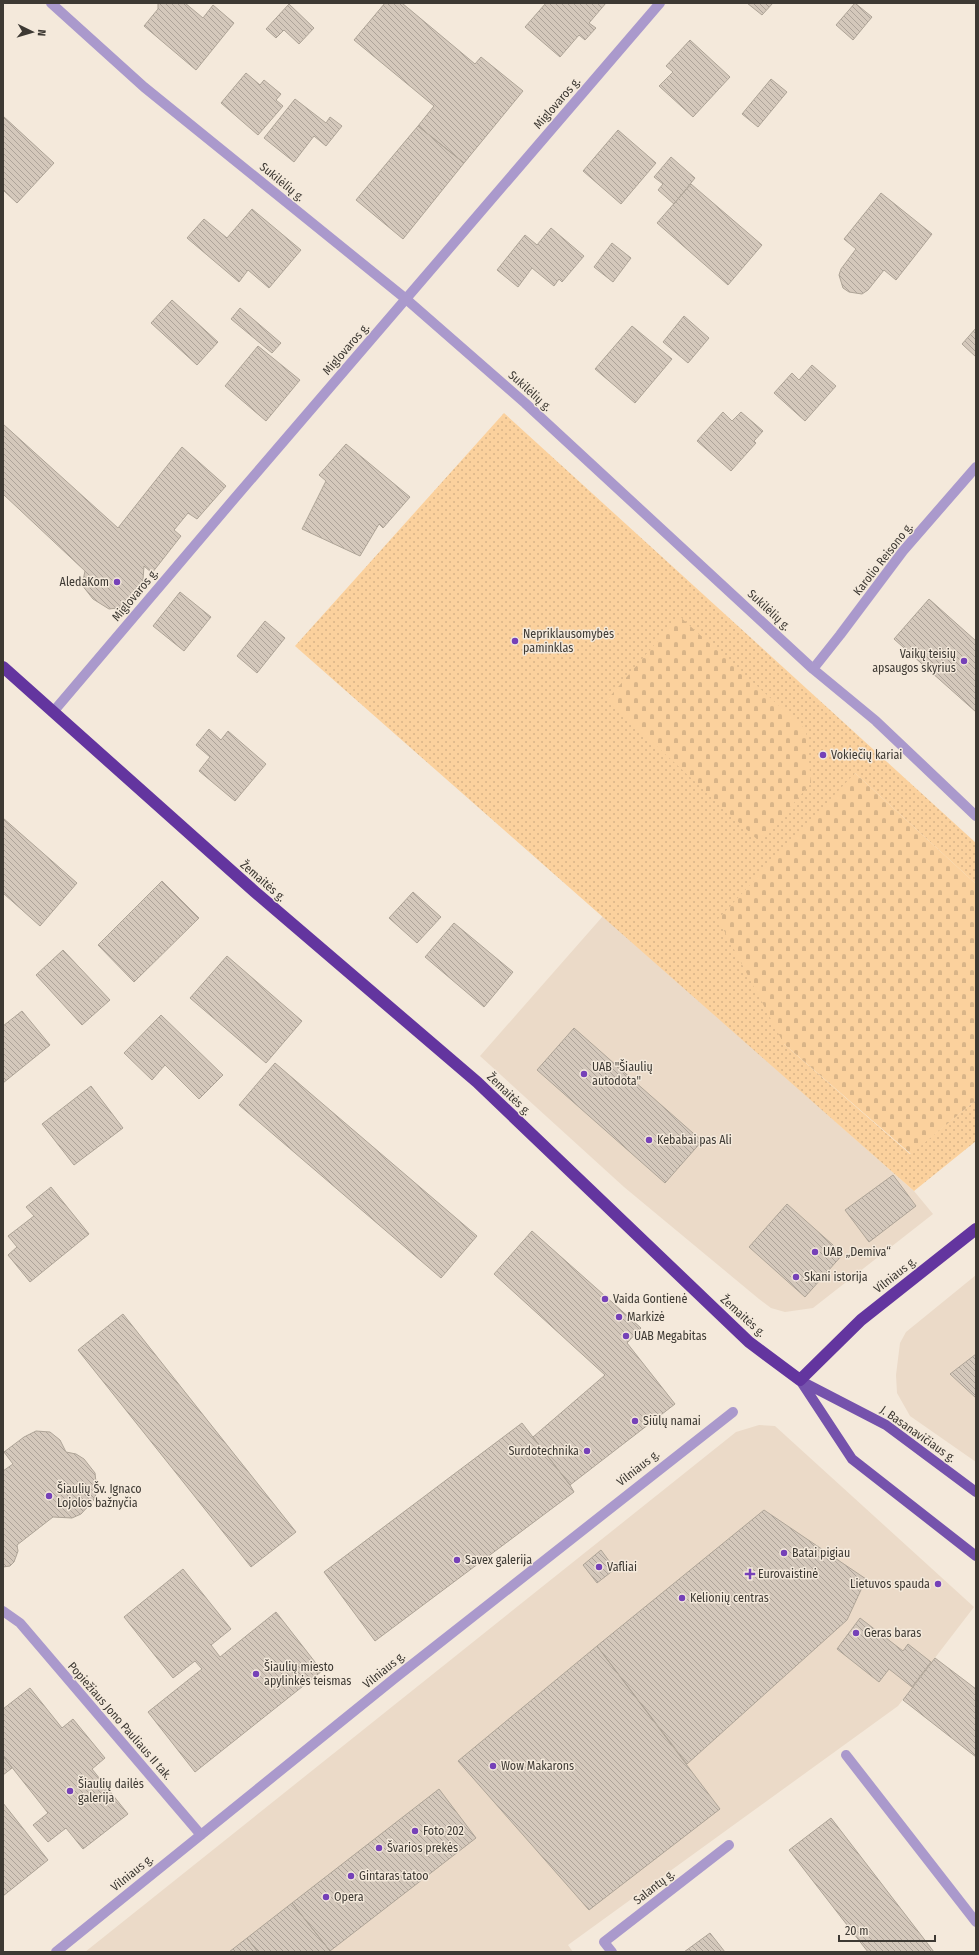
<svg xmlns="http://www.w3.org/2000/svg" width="979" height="1955" font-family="'Fira Sans Condensed',sans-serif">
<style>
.built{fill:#ebdac8}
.grass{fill:url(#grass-dots)}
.cemetery{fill:url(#cemetery-stones)}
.building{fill:url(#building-back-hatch);stroke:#aea497}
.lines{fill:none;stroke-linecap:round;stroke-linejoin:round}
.minor{stroke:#a9c;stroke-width:10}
.major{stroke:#7552ac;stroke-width:10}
.highway{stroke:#63359f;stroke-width:12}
.poi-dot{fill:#7541b8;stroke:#f4e9db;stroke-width:1.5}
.labels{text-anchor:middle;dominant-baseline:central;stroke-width:3;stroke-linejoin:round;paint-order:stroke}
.street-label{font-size:12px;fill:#3d3933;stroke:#f4e9db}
.poi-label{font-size:12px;fill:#3d3933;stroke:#f4e9db;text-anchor:start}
</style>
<defs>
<pattern id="grass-dots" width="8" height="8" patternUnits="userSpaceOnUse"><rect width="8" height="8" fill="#fbd19d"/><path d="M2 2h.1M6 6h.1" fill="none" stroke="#d8b488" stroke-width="1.8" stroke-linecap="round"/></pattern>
<pattern id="cemetery-stones" width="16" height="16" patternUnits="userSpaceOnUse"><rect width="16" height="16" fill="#fbd19d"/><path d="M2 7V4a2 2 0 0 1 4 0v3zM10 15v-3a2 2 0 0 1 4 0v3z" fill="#d8b488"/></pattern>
<pattern id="building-back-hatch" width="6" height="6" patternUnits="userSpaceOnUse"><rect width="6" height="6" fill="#d4c8bb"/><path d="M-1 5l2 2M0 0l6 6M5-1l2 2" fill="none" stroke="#ada399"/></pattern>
</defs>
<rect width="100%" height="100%" fill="#f4e9db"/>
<path class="built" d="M603,916L914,1191L933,1214L813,1308L785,1312L771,1308L759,1299L624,1187L480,1056Z
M976,1275V1462L910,1416L897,1393L896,1375L900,1343L906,1332Z
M759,1425L775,1426L974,1607L898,1706L568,1945L573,1952H85L736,1432Z"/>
<path class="grass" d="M504,413L976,843V884L855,773L784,1044L910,1154L976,1100V1141L914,1191L295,646Z"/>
<path class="cemetery" d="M679,616L806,730L811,783L760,842L607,700Z
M855,773L976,884V1100L911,1154L784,1044L718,919Z"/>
<path class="building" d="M158,3H185L203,18L213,5L234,23L196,70L144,26L158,9Z
M385,3H402L475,64L481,57L523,91L464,163L418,126L434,106L354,40Z
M546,3H606L589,23L596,28L585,40L579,35L560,57L525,27Z
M747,3H773L762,15Z
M855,3L872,17L853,40L836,25Z
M289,4L314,28L299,44L284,30L276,38L266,29Z
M690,40L730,77L693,117L659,86L673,72L666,66Z
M246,73L260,85L264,80L281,94L276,100L283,106L258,135L221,103Z
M771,79L787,92L758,127L742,114Z
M295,99L326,123L330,117L342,126L326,146L314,136L294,162L264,138Z
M3,116L54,163L17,203L3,190Z
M418,126L464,163L403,239L356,200Z
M618,130L656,163L621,204L583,171Z
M671,157L695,178L674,204L658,190L663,184L654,177Z
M691,184L762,245L728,285L657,223Z
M881,193L932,234L896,280L884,270L868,290L862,294L849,292L843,288L839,275L841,269L856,249L844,239Z
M252,209L301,250L269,288L248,270L239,282L187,238L204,219L227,238Z
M551,228L584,256L562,282L559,279L554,286L532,268L518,287L497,270L525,235L537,245Z
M612,243L631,258L613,282L594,267Z
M172,300L218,342L197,365L151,323Z
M240,308L281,343L272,353L231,319Z
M684,316L709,338L688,363L663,342Z
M632,326L672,359L635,403L595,369Z
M976,328V357L962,344Z
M258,346L300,380L266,421L225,386Z
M812,365L836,386L805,421L774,393L792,373L799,380Z
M723,412L732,421L741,412L763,431L754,441L756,443L731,471L697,441Z
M3,424L118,528L182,447L226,486L197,519L188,513L174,530L181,536L152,573L144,566L142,593L125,607L109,609L93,599L82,585L85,571L3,494Z
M346,444L410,497L383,528L379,524L360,556L302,529L326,481L319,475Z
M180,592L211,617L184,651L153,626Z
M929,599L976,641V712L894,639Z
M265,621L285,638L257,673L237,656Z
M209,729L221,740L228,731L266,764L235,801L199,771L210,757L196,745Z
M3,818L77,883L40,926L3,893Z
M162,881L199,918L134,982L98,945Z
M413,892L441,917L417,943L389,918Z
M454,923L513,972L484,1007L425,957Z
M63,950L110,1000L82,1025L36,975Z
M227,956L302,1021L266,1063L190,998Z
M22,1011L50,1045L3,1083V1026Z
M161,1015L223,1075L199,1099L165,1065L152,1080L124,1053Z
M574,1028L702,1141L665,1183L537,1070Z
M275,1063L477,1236L441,1278L239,1105Z
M91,1086L123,1128L74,1165L42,1124Z
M893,1175L916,1206L869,1242L845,1210Z
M51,1187L89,1234L30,1282L8,1255L17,1247L8,1236L34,1216L26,1207Z
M787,1204L843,1254L805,1297L749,1247Z
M532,1231L641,1328L627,1343L675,1404L570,1485L533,1437L605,1375L494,1274Z
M123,1314L296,1532L251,1567L78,1350Z
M976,1354V1398L950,1374Z
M522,1423L570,1485L574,1492L375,1641L324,1572Z
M36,1431L50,1432L60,1440L66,1452L76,1454L84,1459L95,1473L97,1492L93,1501L81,1514L72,1518L53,1517L17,1545L18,1551L14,1562L10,1566L3,1567V1471L13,1464L4,1452L24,1437Z
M764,1510L866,1579L847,1620L687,1764L597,1646Z
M601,1550L615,1569L597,1583L583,1565Z
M183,1569L231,1629L211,1645L220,1657L276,1612L322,1671L195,1772L148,1712L202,1669L195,1661L173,1678L124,1617Z
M860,1618L903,1651L908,1644L931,1662L912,1687L889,1669L879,1682L837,1649Z
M597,1646L720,1809L589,1910L458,1761Z
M935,1658L976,1689V1757L903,1700Z
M30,1688L62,1728L73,1719L105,1758L92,1769L128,1814L83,1849L66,1828L48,1842L33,1825L48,1813L3,1756V1709Z
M3,1756L12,1768L3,1775Z
M439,1789L476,1838L330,1951L292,1903Z
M3,1803L48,1860L3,1896Z
M831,1818L934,1952H868L789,1850Z
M292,1903L330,1951L328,1952H258L247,1938Z
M710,1933L725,1952H684Z
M247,1938L258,1952H229Z"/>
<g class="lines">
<path class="minor" d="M51,3L144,87L406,299L525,403L813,669L876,721L976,816
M813,669L840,635L903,551L976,467
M53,712L234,499L660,3
M3,1611L20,1623L201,1835
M846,1755L976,1922
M56,1952L395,1678L733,1412
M612,1952L604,1942L729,1845"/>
<path class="major" d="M800,1380L852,1459L976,1556
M801,1381L886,1425L976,1492"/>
<path class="highway" d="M3,667L255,892L477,1082L749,1342L800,1380L861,1320L976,1229"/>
</g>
<g class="poi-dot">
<circle cx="117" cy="582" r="4"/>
<circle cx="515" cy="641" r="4"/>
<circle cx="964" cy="661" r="4"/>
<circle cx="823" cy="755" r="4"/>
<circle cx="584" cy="1074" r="4"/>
<circle cx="649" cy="1140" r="4"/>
<circle cx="815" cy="1252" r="4"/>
<circle cx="796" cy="1277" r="4"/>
<circle cx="605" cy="1299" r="4"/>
<circle cx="619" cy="1317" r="4"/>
<circle cx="626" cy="1336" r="4"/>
<circle cx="635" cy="1421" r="4"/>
<circle cx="587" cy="1451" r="4"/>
<circle cx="49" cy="1496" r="4"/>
<circle cx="784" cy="1553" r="4"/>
<circle cx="457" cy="1560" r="4"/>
<circle cx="599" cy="1567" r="4"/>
<path d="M748 1568h4v4h4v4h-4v4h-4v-4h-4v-4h4z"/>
<circle cx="938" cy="1584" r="4"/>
<circle cx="682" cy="1598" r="4"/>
<circle cx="856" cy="1633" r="4"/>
<circle cx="256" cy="1674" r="4"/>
<circle cx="493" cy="1766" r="4"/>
<circle cx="70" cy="1791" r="4"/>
<circle cx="415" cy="1831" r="4"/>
<circle cx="379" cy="1848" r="4"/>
<circle cx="351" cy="1876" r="4"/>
<circle cx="326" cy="1897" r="4"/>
</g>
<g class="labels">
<g class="street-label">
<text transform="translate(557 103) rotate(-49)">Miglovaros g.</text>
<text transform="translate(282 182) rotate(39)">Sukilėlių g.</text>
<text transform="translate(346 349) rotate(-49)">Miglovaros g.</text>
<text transform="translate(530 391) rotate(42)">Sukilėlių g.</text>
<text transform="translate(883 559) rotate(-52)">Karolio Reisono g.</text>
<text transform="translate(135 595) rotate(-50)">Miglovaros g.</text>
<text transform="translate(769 610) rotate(43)">Sukilėlių g.</text>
<text transform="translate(263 881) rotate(41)">Žemaitės g.</text>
<text transform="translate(509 1094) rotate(44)">Žemaitės g.</text>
<text transform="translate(895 1275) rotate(-38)">Vilniaus g.</text>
<text transform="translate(743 1316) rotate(42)">Žemaitės g.</text>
<text transform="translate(918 1434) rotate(35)">J. Basanavičiaus g.</text>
<text transform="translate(638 1468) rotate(-38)">Vilniaus g.</text>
<text transform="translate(384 1670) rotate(-39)">Vilniaus g.</text>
<text transform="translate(120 1721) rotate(49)">Popiežiaus Jono Pauliaus II tak.</text>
<text transform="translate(132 1873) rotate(-39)">Vilniaus g.</text>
<text transform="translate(654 1887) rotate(-38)">Salantų g.</text>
</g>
<g class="poi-label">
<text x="109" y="582" text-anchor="end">AledaKom</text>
<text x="523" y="634">Nepriklausomybės<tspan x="523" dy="14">paminklas</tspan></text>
<text x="956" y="654" text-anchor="end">Vaikų teisių<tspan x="956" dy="14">apsaugos skyrius</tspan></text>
<text x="831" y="755">Vokiečių kariai</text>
<text x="592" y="1067">UAB "Šiaulių<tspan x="592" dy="14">autodota"</tspan></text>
<text x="657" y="1140">Kebabai pas Ali</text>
<text x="823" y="1252">UAB „Demiva“</text>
<text x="804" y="1277">Skani istorija</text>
<text x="613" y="1299">Vaida Gontienė</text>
<text x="627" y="1317">Markizė</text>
<text x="634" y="1336">UAB Megabitas</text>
<text x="643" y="1421">Siūlų namai</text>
<text x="579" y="1451" text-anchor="end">Surdotechnika</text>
<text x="57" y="1489">Šiaulių Šv. Ignaco<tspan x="57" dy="14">Lojolos bažnyčia</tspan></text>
<text x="792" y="1553">Batai pigiau</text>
<text x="465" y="1560">Savex galerija</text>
<text x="607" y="1567">Vafliai</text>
<text x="758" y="1574">Eurovaistinė</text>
<text x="930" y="1584" text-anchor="end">Lietuvos spauda</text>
<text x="690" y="1598">Kelionių centras</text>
<text x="864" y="1633">Geras baras</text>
<text x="264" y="1667">Šiaulių miesto<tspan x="264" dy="14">apylinkės teismas</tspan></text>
<text x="501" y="1766">Wow Makarons</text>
<text x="78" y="1784">Šiaulių dailės<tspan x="78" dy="14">galerija</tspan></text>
<text x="423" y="1831">Foto 202</text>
<text x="387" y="1848">Švarios prekės</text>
<text x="359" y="1876">Gintaras tatoo</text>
<text x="334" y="1897">Opera</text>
</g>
</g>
<rect width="979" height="1955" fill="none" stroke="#3d3933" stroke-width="8"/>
<g transform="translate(32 32) rotate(95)" stroke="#f4e9db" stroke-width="3" paint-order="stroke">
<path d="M0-3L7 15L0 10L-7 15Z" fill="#3d3933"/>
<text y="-6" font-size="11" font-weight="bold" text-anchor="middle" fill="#3d3933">N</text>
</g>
<path d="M839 1935v6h96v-6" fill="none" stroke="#3d3933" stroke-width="2"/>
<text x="845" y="1935" font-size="12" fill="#3d3933" stroke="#f4e9db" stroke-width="3" paint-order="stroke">20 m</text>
</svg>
